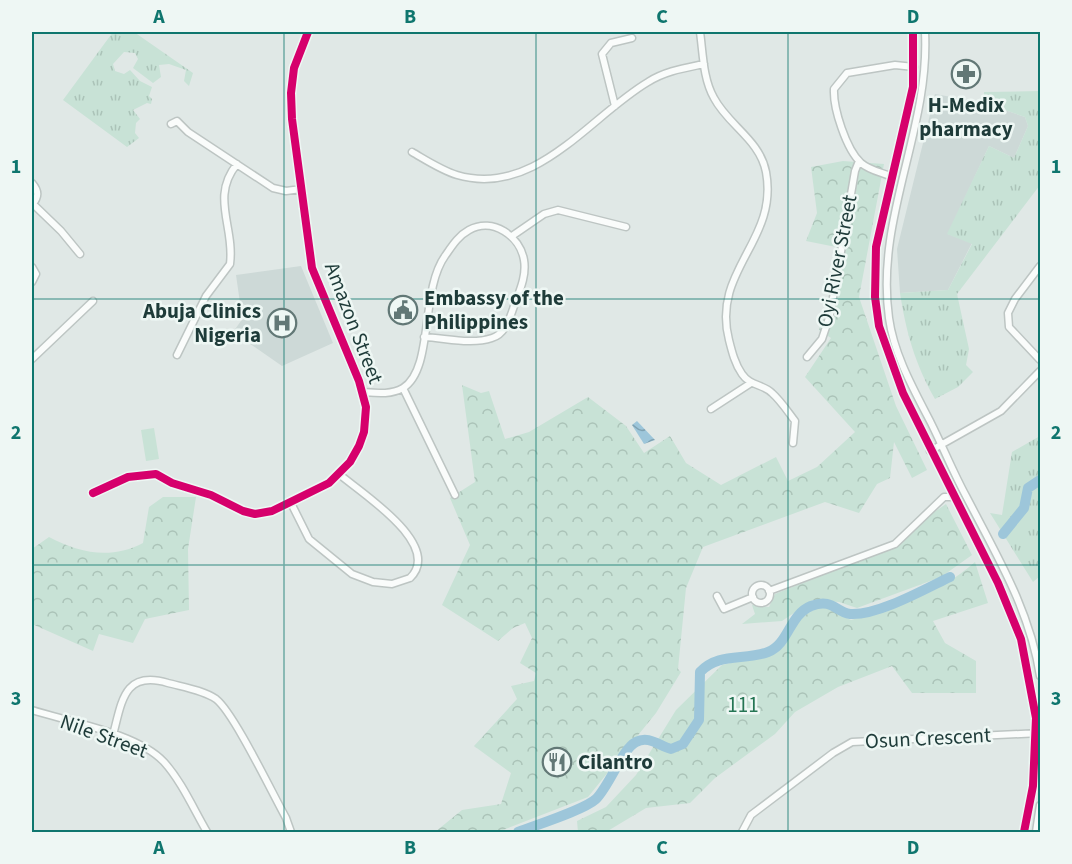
<svg xmlns="http://www.w3.org/2000/svg" width="1072" height="864" font-family="'Source Sans 3',sans-serif">
<style>
.built{fill:#cdd9d7}
.grass{fill:url(#grass-tufts)}
.forest{fill:url(#forest-crowns)}
.pitch{fill:#c8e2d6}
.water{fill:url(#water-waves)}
.lines{fill:none;stroke-linecap:round;stroke-linejoin:round}
.river{stroke:#9dc6da;stroke-width:10}
.minor-casing{stroke:#bdc5c3;stroke-width:9}
.minor{stroke:#fafcfb;stroke-width:6}
.cycleway-casing{stroke:#eef7f4;stroke-width:11}
.cycleway{stroke:#d6006c;stroke-width:8}
.grid{fill:none;stroke:#0f766e;stroke-width:1.5;stroke-opacity:0.55}
.labels{text-anchor:middle;dominant-baseline:central;stroke-width:5;stroke-linejoin:round;paint-order:stroke}
.poi-label{font-size:21px;font-weight:bold;fill:#1e3b39;stroke:#eef7f4;text-anchor:start}
.street-label{font-size:21px;fill:#1e3b39;stroke:#eef7f4}
.park-label{font-size:21px;fill:#257554;stroke:#eef7f4}
.neatline{fill:none;stroke:#0f766e;stroke-width:2}
.grid-label{font-size:20px;text-anchor:middle;font-weight:bold;fill:#0f766e}
</style>
<defs>
<pattern id="grass-tufts" width="24" height="20" patternUnits="userSpaceOnUse" patternTransform="scale(1.5)"><rect width="24" height="20" fill="#c8e2d6"/><path d="M3 7l-1-3M5 7V3M7 7l1-3M15 17l-1-3M17 17v-4M19 17l1-3" fill="none" stroke="#abc3b8"/></pattern>
<pattern id="forest-crowns" width="20" height="18" patternUnits="userSpaceOnUse" patternTransform="scale(1.5)"><rect width="20" height="18" fill="#c8e2d6"/><path d="M2 6a3 3 0 1 1 6 0M12 15a3 3 0 1 1 6 0" fill="none" stroke="#abc3b8"/></pattern>
<pattern id="water-waves" width="16" height="10" patternUnits="userSpaceOnUse" patternTransform="scale(1.5)"><rect width="16" height="10" fill="#9dc6da"/><path d="M0 5q4-4 8 0t8 0" fill="none" stroke="#7fa2b2"/></pattern>
</defs>
<rect width="100%" height="100%" fill="#e0e8e6"/>
<path class="built" d="M935,94L984,103L1025,117L1028,126L1014,158L989,146L948,234L972,243L948,290L900,293L897,249Z
M301,266L333,343L282,366L233,332L251,307L240,303L236,275Z"/>
<path class="grass" d="M113,32H134L193,73L189,86L184,81L186,70L169,64L159,65L161,77L153,83L133,68L138,59L135,53L124,52L113,64L115,71L124,74L130,70L140,81L152,87L149,96L152,99L151,104L147,103L133,110L140,119L136,123L135,133L139,138L127,147L63,100Z
M1040,91V185L957,294L969,349L966,365L973,372L958,387L935,399C915,364 906,332 900,293L948,290L972,244L947,234L989,146L1014,158L1028,126L1025,117L984,103V92Z
M1040,436V576L1033,582L990,513L1002,515L1012,452Z"/>
<path class="forest" d="M843,161L884,164L859,297L896,406L927,470L912,478L894,442L890,478L877,484L859,513L825,502L703,547L686,588L678,669L681,672L656,713L588,797L498,832H435L462,810L501,804L511,773L474,746L517,699L511,686L534,681L536,673L520,663L532,638L525,623L513,628L498,641L442,605L470,545L450,498L475,482L462,385L481,393L489,391L505,439L529,432L588,397L626,426L644,453L670,436L686,463L721,485L776,457L788,481L817,467L855,432L805,377L831,338L819,330L830,292L836,247L806,241L817,213L811,167Z
M163,497H196L188,549L189,610L145,619L133,643L99,634L93,651L32,624V549L49,537C80,553 110,560 143,543L149,507Z
M946,504L972,555L941,577L857,608L839,602L813,600L782,621L742,624L755,614L752,605L769,607L775,594L899,545L927,517Z
M975,562L988,603L933,621L945,643L976,661V693H912L892,666L838,687L795,712L775,734L715,778L690,803L646,808L606,832H578L577,821L606,807L636,775L676,710L722,665L778,652C790,636 804,602 830,609C837,611 844,617 851,620C898,606 937,595 975,562Z"/>
<path class="pitch" d="M154,428L159,459L146,461L141,430Z"/>
<path class="water" d="M637,421L655,440L644,444L632,425Z"/>
<g class="lines">
<path class="river" d="M1003,534L1024,508L1028,488L1040,480
M518,832C536,825 584,810 596,799C610,785 622,749 636,742C649,735 659,746 671,749L683,744L699,720L700,672C719,652 744,661 768,652C789,644 789,615 811,606C833,598 835,612 850,614C877,616 925,589 950,577"/>
<g class="minor-casing">
<path id="minor" d="M700,32C703,53 703,79 714,98C728,125 760,140 766,172C779,241 711,270 729,340C732,352 735,364 742,374C750,386 763,384 772,393C781,401 788,412 795,421L793,443
M913,32V87L876,247L875,297L879,326L903,393L998,583L1021,639L1036,718L1033,786L1024,832
M925,32C930,130 875,218 889,318C894,355 914,390 931,423C943,447 953,472 966,496C996,554 1030,610 1040,676
M615,106L602,54L611,43L632,38
M171,124L177,121L188,132L273,188L286,191L301,189
M412,152C426,160 441,170 457,175C535,198 589,117 648,82C665,71 685,68 704,64
M890,176C880,172 869,170 861,163C846,149 833,108 834,89L847,73L895,65L914,67
M32,183C39,191 39,197 32,205
M33,204L61,231L80,254
M512,236L544,214L558,210L626,227
M1040,266L1015,299L1008,313L1009,327L1040,360
M32,267L36,274L32,282
M177,355L206,296L230,264C235,227 210,197 237,164
M807,357L822,339L830,315L855,171L859,161
M32,359L93,301
M403,388L455,495
M362,392C376,393 391,395 403,388C434,369 420,291 445,256C452,246 458,236 469,230C493,217 520,236 524,260C527,277 518,294 513,309C509,320 505,334 492,338C471,345 446,338 424,337
M711,409L751,383
M930,451L1001,411L1040,371
M93,493L128,477L156,474L172,483L211,495L243,511L255,514L272,511L329,483L350,462L359,446L364,432L366,407L359,381L312,268L292,119L291,93L294,68L308,32
M291,503L309,539L352,574L373,582L392,584L410,578C444,545 360,492 339,474
M752 594a9 9 0 1 1 18 0a9 9 0 1 1-18 0Z
M769,591L895,544L944,497H953
M717,596L724,609L753,597
M32,710C69,722 137,733 164,762C182,782 194,810 207,832
M113,735C122,701 124,670 168,683C183,687 203,690 216,699C234,713 272,793 286,818L291,832
M742,832L751,815L833,753L852,742L1040,733
M1036,832L1040,805"/>
</g>
<use href="#minor" class="minor"/>
<g class="cycleway-casing">
<path id="cycleway" d="M913,32V87L876,247L875,297L879,326L903,393L998,583L1021,639L1036,718L1033,786L1024,832
M93,493L128,477L156,474L172,483L211,495L243,511L255,514L272,511L329,483L350,462L359,446L364,432L366,407L359,381L312,268L292,119L291,93L294,68L308,32"/>
</g>
<use href="#cycleway" class="cycleway"/>
</g>
<path class="grid" d="M284,32V832M536,32V832M788,32V832M32,299H1040M32,565H1040"/>
<defs>
<g id="pharmacy-ring" transform="scale(1.5)"><circle r="9.5" fill="#eef7f4" stroke="#627876" stroke-width="1.5"/><path d="M-2-6h4v4h4v4h-4v4h-4v-4h-4v-4h4Z" fill="#627876"/></g>
<g id="civic-ring" transform="scale(1.5)"><circle r="9.5" fill="#eef7f4" stroke="#627876" stroke-width="1.5"/><path d="M-.6-6.5H3V-4.5H.6V-3L4-1V1h2V6H-6V1h2V-1L-.6-3ZM-1.2 2.5V6h2.4V2.5Z" fill="#627876"/></g>
<g id="hospital-ring" transform="scale(1.5)"><circle r="9.5" fill="#eef7f4" stroke="#627876" stroke-width="1.5"/><path d="M-5-5h3v3.5h4V-5h3V5h-3V1.5h-4V5h-3Z" fill="#627876"/></g>
<g id="restaurant-ring" transform="scale(1.5)"><circle r="9.5" fill="#eef7f4" stroke="#627876" stroke-width="1.5"/><path d="M-5-6h1v4h1v-4h1v4h1v-4h1v5L-1.5 .5V6h-2V.5L-5-1ZM5-6V6H3V1.5H1.5Q1.5-4 5-6Z" fill="#627876"/></g>
</defs>
<g fill-rule="evenodd">
<use href="#pharmacy-ring" x="966" y="74"/>
<use href="#civic-ring" x="403" y="310"/>
<use href="#hospital-ring" x="282" y="323"/>
<use href="#restaurant-ring" x="557" y="762"/>
</g>
<g class="labels">
<g class="poi-label">
<text x="966" y="105" text-anchor="middle">H-Medix<tspan x="966" dy="24">pharmacy</tspan></text>
<text x="424" y="298">Embassy of the<tspan x="424" dy="24">Philippines</tspan></text>
<text x="261" y="311" text-anchor="end">Abuja Clinics<tspan x="261" dy="24">Nigeria</tspan></text>
<text x="578" y="762">Cilantro</text>
</g>
<g class="street-label">
<text transform="translate(837 261) rotate(-79)">Oyi River Street</text>
<text transform="translate(354 323) rotate(69)">Amazon Street</text>
<text transform="translate(104 736) rotate(20)">Nile Street</text>
<text transform="translate(928 738) rotate(-3)">Osun Crescent</text>
</g>
<g class="park-label">
<text x="743" y="705">111</text>
</g>
</g>
<rect width="1072" height="864" fill="none" stroke="#eef7f4" stroke-width="66"/>
<rect x="33" y="33" width="1006" height="798" class="neatline"/>
<g class="grid-label">
<text x="159" y="23">A</text>
<text x="410" y="23">B</text>
<text x="662" y="23">C</text>
<text x="913" y="23">D</text>
<text x="16" y="173">1</text>
<text x="1056" y="173">1</text>
<text x="16" y="439">2</text>
<text x="1056" y="439">2</text>
<text x="16" y="705">3</text>
<text x="1056" y="705">3</text>
<text x="159" y="854">A</text>
<text x="410" y="854">B</text>
<text x="662" y="854">C</text>
<text x="913" y="854">D</text>
</g>
</svg>
